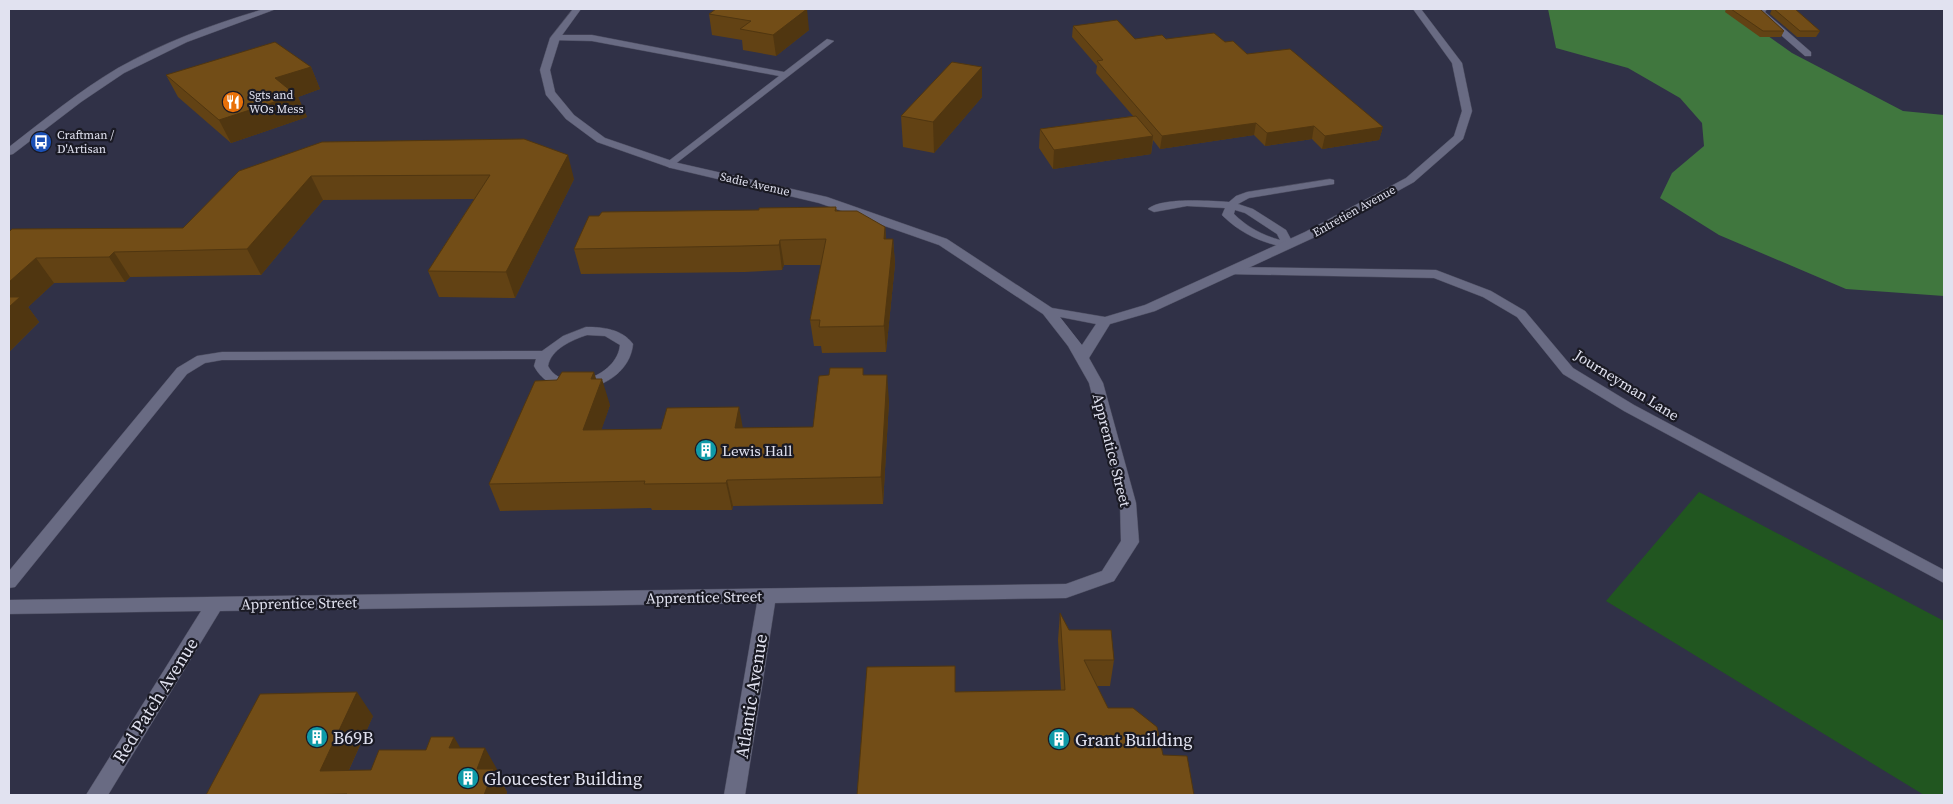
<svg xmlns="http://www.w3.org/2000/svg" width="1953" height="804" font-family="'Source Serif 4',serif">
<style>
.green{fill:#215620}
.forest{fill:#40773e}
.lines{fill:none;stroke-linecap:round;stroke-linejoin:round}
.service-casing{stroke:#4c4d60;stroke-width:1}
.minor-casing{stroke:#4c4d60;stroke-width:1}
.tertiary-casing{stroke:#4c4d60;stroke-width:1}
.service{fill:#696b83;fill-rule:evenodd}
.minor{fill:#696b83;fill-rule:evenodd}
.tertiary{fill:#696b83;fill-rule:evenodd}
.wall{fill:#624214}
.shaded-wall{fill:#503610}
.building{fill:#724d17;stroke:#503610}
.labels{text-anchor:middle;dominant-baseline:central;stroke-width:4.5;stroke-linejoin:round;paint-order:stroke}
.far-poi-label{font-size:12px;fill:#e1e2f0;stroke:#1a1a24;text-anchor:start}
.far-street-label{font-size:12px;fill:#e1e2f0;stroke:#1a1a24}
.street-label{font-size:15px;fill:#e1e2f0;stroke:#1a1a24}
.poi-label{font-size:15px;fill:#e1e2f0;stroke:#1a1a24;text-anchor:start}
.near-street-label{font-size:18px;fill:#e1e2f0;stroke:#1a1a24}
.near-poi-label{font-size:18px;fill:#e1e2f0;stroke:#1a1a24;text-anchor:start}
</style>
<rect width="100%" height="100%" fill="#303147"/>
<path class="green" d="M1699,492L1944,621V795H1924L1606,601Z"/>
<path class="forest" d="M1548,9H1730L1792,53L1903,111L1944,115V296L1846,289L1719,235L1660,198L1672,173L1704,146L1702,123L1680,98L1628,68L1556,48Z"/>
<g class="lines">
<g class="service-casing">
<path id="service" d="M1759,9H1767L1765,12L1811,52V56H1805L1757,14Z
M555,35H592L784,72L827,39L834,41L670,168L665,165L666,163L779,76L592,41L552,40V36Z
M1330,179L1334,180V184L1249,198L1238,204L1253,209L1286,230L1294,245L1288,248C1263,243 1243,235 1224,217L1222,215L1225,208L1187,206L1154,212L1148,209C1161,197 1211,201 1229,202L1236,196L1247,192ZM1235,210L1245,213L1277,234L1280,240C1262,235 1247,227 1234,214Z
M1230,267L1436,270L1491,291L1525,311L1573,368L1634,405L1944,570V583L1624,411L1563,374L1517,317L1483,297L1434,278L1226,274L1224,271Z
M586,327C603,327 622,329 633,344C629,389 556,408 534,366L536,359L222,360L205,363L187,374L15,587L9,588V571L177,368L197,356L222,352L542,351L563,336ZM587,335L605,336L620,345C617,377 563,395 548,366C551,349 572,340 587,335Z"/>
</g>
<g class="minor-casing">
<path id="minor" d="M573,9H581L560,38L550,70L555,92L574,115L605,138L678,163L827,197L947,239L1052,308L1105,317L1145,305L1305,232L1406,178L1454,136L1462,111L1452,63L1413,9H1421L1462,63L1472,111L1463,139L1414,182L1313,238L1155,311L1110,324L1089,358L1103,383L1136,503L1139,542L1114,581L1066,598L775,603L745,795H724L757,603L220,611L108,795H86L201,611L9,614V600L1066,584L1102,571L1121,541L1120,503L1089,383L1068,346L1043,314L939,245L819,203L671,168L597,142L566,119L546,95L540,70L550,38ZM1060,317L1096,324L1082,345Z"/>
</g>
<g class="tertiary-casing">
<path id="tertiary" d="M264,9H276L187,42L124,73L81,102L13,154L9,155V147C44,120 79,91 118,68C164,42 213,24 264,9Z"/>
</g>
<use href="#service" class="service"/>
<use href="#minor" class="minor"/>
<use href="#tertiary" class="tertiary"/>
</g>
<path class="wall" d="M1726,9H1760L1784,31L1781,37H1760L1725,12Z
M1772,9H1795L1820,31L1816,37H1797L1770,14Z
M709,14L809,30L776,56L743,50L742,40L712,35Z
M1073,26L1135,39H1166L1225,42L1383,127L1379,140L1322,149L1312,139L1265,146L1254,135L1160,149L1153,140L1151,154L1053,169L1039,148L1040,129L1133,116L1096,73L1097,66L1072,37Z
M311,67L320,89L298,97L307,117L231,143L178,97L166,75Z
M982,97L934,153L903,147L901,116Z
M322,142L574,179L515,298L439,297L428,271L474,199L323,200L261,275L130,277L125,282L54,283L28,307L39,322L9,352V232L183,228Z
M836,207L837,211L885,227L886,239H893L895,264L886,352L822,353L821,346H814L810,320L821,265H784L782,270L745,272L581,274L574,249L759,210Z
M864,375L889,401L883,504L733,506L732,510H652L651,508L500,511L489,484L610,405L601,430L813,427Z
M1060,613L1069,630L1114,660L1110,686H1097L857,795L956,692L1061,690L1058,640Z
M373,716L349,770H371L426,750L460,748L498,771L497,774L507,792L506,795H206Z"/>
<path class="shaded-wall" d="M807,9L809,30L776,56L773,35Z
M311,67L320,89L298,97L307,117L231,143L219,120L275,78Z
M982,67V97L934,153L933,122Z
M1256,123L1254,135L1160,149L1162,136Z
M1314,126L1312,139L1265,146L1267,133Z
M1383,127L1379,140L1322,149L1325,136Z
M1153,136L1151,154L1053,169L1054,150Z
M568,155L574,179L515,298L506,272Z
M311,176L323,200L261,275L247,249Z
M885,227L887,252L884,239Z
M893,239L895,264L886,352L884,326Z
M780,240L784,265L782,270L779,245Z
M114,252L130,277L125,282L109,257Z
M36,258L54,283L28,307L39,322L9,352V282Z
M594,372L599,388L602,379L610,405L592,457L583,430L591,379Z
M887,375L889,401L883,504L881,477Z
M739,407L744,434L735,428Z
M727,480L733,506L732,510L726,483Z
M357,692L373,716L338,794L320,771Z
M454,737L468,761L449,748Z
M485,748L498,771L497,774L507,792L506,795H484L477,769Z"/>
<path class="building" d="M716,9H807L773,35L740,29L751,21L709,14Z
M1731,9H1760L1784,31H1763Z
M1774,9H1795L1820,31H1800Z
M1117,20L1135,39L1162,35L1166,39L1214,33L1225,42L1233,41L1247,54L1290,49L1383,127L1325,136L1314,126L1267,133L1256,123L1162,136L1097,61L1103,60L1073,26Z
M275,42L311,67L275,78L296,95L219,120L166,75Z
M952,62L982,67L933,122L901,116Z
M1136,116L1153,136L1054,150L1040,129Z
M524,139L568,155L506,272L428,271L490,175L311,176L247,249L114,252L109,257L36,258L9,282V232L12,229L183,228L239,171L322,142Z
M836,207L835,211H857L885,227L884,239H893L884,326L819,327L820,320H810L826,239L780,240L779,245L741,246L574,249L589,216H599L602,212L759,210V208Z
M9,297H20L9,307Z
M830,368H863V375H887L881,477L727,480L726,483L644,484L645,481L489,484L535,381L557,380L562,372H594L591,379H602L583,430L661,429L667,408L739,407L735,428L813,427L819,376L829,375Z
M1060,613L1069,630H1111L1114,660H1084L1108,708H1133L1157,727L1163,755L1187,756L1194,795H857L867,667L955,666V692L1065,690Z
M357,692L320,771L371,770L379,750H426L431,737H454L449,748H485L477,769H494L484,795H346L347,794L300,795H206L260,694Z"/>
<defs>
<g id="restaurant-disc" transform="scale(1.125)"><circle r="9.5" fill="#e8710a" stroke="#1a1a24"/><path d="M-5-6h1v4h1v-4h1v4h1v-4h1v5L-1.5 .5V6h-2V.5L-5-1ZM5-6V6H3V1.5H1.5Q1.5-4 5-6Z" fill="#fff"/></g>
<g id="bus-disc" transform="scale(1.125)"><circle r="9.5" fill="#1a4fb4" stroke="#1a1a24"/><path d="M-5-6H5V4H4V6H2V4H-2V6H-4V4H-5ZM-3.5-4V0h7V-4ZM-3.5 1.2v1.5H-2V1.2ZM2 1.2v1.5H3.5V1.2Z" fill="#fff"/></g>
<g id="building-disc" transform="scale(1.125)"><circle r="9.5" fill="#0f9aa8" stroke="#1a1a24"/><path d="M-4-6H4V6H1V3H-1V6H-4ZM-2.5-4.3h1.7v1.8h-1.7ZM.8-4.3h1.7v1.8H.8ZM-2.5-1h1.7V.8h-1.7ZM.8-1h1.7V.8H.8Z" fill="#fff"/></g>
</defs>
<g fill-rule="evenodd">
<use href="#restaurant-disc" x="233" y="102"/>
<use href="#bus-disc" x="41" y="142"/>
<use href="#building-disc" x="706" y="450"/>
<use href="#building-disc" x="317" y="737"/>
<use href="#building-disc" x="1059" y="739"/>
<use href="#building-disc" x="468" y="778"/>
</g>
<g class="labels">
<g class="far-poi-label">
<text x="249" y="95">Sgts and<tspan x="249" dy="14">WOs Mess</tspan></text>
<text x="57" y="135">Craftman /<tspan x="57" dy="14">D'Artisan</tspan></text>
</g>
<g class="far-street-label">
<text transform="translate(755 184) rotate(13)">Sadie Avenue</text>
<text transform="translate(1354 211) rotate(-29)">Entretien Avenue</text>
</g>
<g class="street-label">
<text transform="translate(1627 385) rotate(32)">Journeyman Lane</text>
<text transform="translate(1112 450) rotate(76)">Apprentice Street</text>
<text transform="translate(704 597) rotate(-1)">Apprentice Street</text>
<text transform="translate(299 603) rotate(-1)">Apprentice Street</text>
</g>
<g class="poi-label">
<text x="722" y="450">Lewis Hall</text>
</g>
<g class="near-street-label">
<text transform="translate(751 696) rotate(-81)">Atlantic Avenue</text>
<text transform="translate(155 700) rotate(-58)">Red Patch Avenue</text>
</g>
<g class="near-poi-label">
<text x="333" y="737">B69B</text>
<text x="1075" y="739">Grant Building</text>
<text x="484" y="778">Gloucester Building</text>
</g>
</g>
<rect width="1953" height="804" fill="none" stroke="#e1e2f0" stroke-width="20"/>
</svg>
